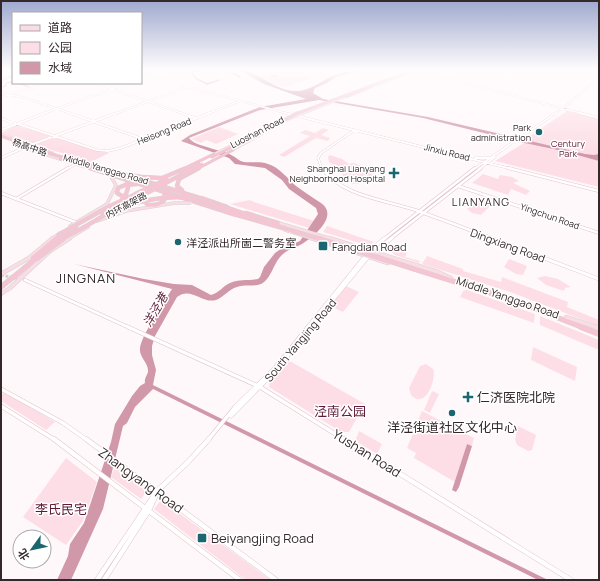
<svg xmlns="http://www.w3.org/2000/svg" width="600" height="581" font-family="Manrope,'Noto Sans SC',sans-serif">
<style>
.green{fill:#fddee7}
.water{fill:#d198aa}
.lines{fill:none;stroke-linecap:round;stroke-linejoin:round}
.stream{stroke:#d198aa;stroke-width:1}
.river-far1{stroke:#d198aa;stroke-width:1.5}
.river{stroke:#d198aa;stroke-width:2}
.secondary-tunnel{stroke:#d6ced1;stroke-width:3;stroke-dasharray:3 1.5;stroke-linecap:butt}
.secondary-far5-casing{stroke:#e3c3cc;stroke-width:2}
.secondary-far4-casing{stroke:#e3c3cc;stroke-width:2.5}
.secondary-far3-casing{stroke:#e3c3cc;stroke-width:3.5}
.secondary-far2-casing{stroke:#e3c3cc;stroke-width:4}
.secondary-far1-casing{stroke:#e3c3cc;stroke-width:4.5}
.secondary-casing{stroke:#e3c3cc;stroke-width:5.5}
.primary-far4-casing{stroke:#d6d4d5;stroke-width:2}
.primary-far3-casing{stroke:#d6d4d5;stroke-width:2.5}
.primary-far2-casing{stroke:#d6d4d5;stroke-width:3.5}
.primary-far1-casing{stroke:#d6d4d5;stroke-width:4.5}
.primary-casing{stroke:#d6d4d5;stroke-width:5.5}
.highway-far4-casing{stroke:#d6d4d5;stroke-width:2.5}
.highway-far3-casing{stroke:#d6d4d5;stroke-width:3}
.highway-far2-casing{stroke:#d6d4d5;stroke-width:4.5}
.highway-far1-casing{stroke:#d6d4d5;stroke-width:5.5}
.highway-casing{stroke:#d6d4d5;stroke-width:6}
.secondary-far5{stroke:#fff;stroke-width:1.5}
.secondary-far4{stroke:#fff;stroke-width:2}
.secondary-far3{stroke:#fff;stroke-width:2.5}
.secondary-far2{stroke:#fff;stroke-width:3}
.secondary-far1{stroke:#fff;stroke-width:3.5}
.secondary{stroke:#fff;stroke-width:4.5}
.primary-far4{stroke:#f9dce5;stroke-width:1.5}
.primary-far3{stroke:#f9dce5;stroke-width:2}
.primary-far2{stroke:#f9dce5;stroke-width:2.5}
.primary-far1{stroke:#f9dce5;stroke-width:3.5}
.primary{stroke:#f9dce5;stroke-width:4.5}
.highway-far4{stroke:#f5c5d3;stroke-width:2}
.highway-far3{stroke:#f5c5d3;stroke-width:2.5}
.highway-far2{stroke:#f5c5d3;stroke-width:3.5}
.highway-far1{stroke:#f5c5d3;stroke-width:4.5}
.highway{stroke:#f5c5d3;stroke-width:5.5}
.primary-bridge-casing{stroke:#d6d4d5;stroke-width:3.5;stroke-linecap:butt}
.highway-bridge-far3-casing{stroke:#d6d4d5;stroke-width:2.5;stroke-linecap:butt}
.highway-bridge-far2-casing{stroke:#d6d4d5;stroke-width:3;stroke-linecap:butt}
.highway-bridge-far1-casing{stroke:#d6d4d5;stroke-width:4.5;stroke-linecap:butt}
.highway-bridge-casing{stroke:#d6d4d5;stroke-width:5.5;stroke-linecap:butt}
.primary-bridge{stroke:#f9dce5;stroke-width:2.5}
.highway-bridge-far3{stroke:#f5c5d3;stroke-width:2}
.highway-bridge-far2{stroke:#f5c5d3;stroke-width:2.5}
.highway-bridge-far1{stroke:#f5c5d3;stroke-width:3.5}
.highway-bridge{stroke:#f5c5d3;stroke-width:4.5}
.poi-dot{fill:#1b6670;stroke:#fff;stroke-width:1.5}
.labels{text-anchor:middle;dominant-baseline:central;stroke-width:3;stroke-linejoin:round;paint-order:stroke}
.far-poi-label{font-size:9px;fill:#34282b;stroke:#fff;text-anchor:end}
.far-street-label{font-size:9px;fill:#34282b;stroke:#fff}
.far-park-label{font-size:9px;fill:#5e1a36;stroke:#fff}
.far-quarter-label{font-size:11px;letter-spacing:1px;fill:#34282b;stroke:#fff}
.poi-label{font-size:11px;fill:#34282b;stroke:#fff;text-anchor:start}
.street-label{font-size:11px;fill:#34282b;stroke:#fff}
.water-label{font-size:12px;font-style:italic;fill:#63203b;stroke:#fff}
.quarter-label{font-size:13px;letter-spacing:1px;fill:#34282b;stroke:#fff}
.near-poi-label{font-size:13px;fill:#34282b;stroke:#fff;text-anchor:start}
.near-park-label{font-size:13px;fill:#5e1a36;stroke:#fff}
.near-street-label{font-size:13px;fill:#34282b;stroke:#fff}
</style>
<rect width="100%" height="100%" fill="#fff8fa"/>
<path class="green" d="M250,70H335L286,87L275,84Z
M567,111L599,119V187L495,161L527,141L530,136Z
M16,125L51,136L48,138L52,136L109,153L91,162L32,144L1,133Z
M219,127L238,134L216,144L206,140L201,143L191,139Z
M323,128L329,130L321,135L330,138L328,141L316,138L284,157L279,155L310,136L300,133L305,130L315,133Z
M330,155L342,159L349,164L354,163L371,170L373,174L370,179L358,184H352L346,180L337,167L329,162L328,157Z
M483,174L498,179L500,175L512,177L519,181L513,183L530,191L526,195L511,189L508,195L472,183Z
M478,197L493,203L481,215L472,213L467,209Z
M250,200L254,202L314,221L309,228L230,204Z
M327,226L374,242L370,245H366L323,232Z
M390,243L407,252L405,257L420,261L419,263L395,255L385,247Z
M427,256L463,269V271L501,282L502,277L568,302L567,307L599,320V326L513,293L422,264Z
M509,259L527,266L523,275L516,274L504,267Z
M545,276L558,279L571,287L565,288L564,291L546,285L537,278Z
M346,286L359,292L343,312L330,306Z
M467,290L535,314L534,323L460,297L463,291Z
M540,316L599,340V350L540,325Z
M533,347L577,367L575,381L531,360Z
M288,360L365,404L349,432H341L269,387L270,381Z
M426,364L433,369C437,377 426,411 411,395L409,388L420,366Z
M432,391L439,394L430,413L424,410Z
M4,392L55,422L46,430L1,401V395Z
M422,411L474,438L472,446L467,444L455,482L414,458L416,453L407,448Z
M518,426L536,435L532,450L528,451L517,445L515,440Z
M359,431L382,444L377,454L359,443L356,439Z
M66,458L97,482L83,521L66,545L23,517Z
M115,466L147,491L141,499L111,477Z
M161,500L271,580H246L154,509Z"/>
<path class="water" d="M239,70C258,70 277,93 299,91C310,90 321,82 330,77C339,73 353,70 363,70L336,77L327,83L315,88L313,93L323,99L428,117L585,154L594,155L599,154V161L563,151L520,142L423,118L319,100L260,110L189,138C194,145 206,146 213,149C220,151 227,152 233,156C237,158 239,161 244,162C252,163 260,161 268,164C279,167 287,178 296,186C304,192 312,197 321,203C338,215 317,234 305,242C298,247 290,248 283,254C274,261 271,280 261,284C253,287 244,284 237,287C229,289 224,297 216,300C202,304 191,286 177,297L155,336L152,346V355L156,370L153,385L548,580H538L153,389L135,407L127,423L123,426L103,509L71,580H57L68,556L70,544L84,523L111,442L115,424L132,396L140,386L145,383C144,378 147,376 148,372C149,363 139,357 140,349C140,337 165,301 172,289L74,264L144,279L174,284L192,285L211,295C219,293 223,286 230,283C239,279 248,281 258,279L260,277L264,267L275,253L282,248L300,241L318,214L316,208L289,189L282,180L265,168L235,164L229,158L181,141L190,135L260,107L306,99L264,84Z
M467,444L472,446L459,487L456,492L452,490Z"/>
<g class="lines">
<path class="stream" d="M271,77L276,76V72
M1,80L13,76
M19,83L29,87
M3,87L6,86V83L13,82"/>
<path class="river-far1" d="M199,70L191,72L197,79L207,84L219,80
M227,70L240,77"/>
<path class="river" d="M599,138V144"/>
<path class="secondary-tunnel" d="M1,275L25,280"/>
<g class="secondary-far5-casing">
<path id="secondary-far5" d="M415,70L584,114
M141,74L289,114
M1,79L13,74
M141,79L167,70
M95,83L184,114
M1,93L26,98L72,114
M1,97L49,83
M148,101L187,87
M42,114L128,83
M114,114L147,102
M207,114L240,101
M554,114L566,106L599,77"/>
</g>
<g class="secondary-far4-casing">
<path id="secondary-far4" d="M69,113L143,139
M181,113L195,118
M285,113L512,169
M580,113L599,118
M1,118L10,122
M15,123L97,150L108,151L121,148L210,113
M1,130L45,113
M33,144L117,113
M1,158L30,145
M475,158H489
M67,169L74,165
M322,169L318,158L321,153L355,130
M474,169L556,113
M479,169L495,157"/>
</g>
<g class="secondary-far3-casing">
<path id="secondary-far3" d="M322,168C342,197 387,200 418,211C444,220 469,230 494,239
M508,168L599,191
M458,186L599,233
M1,193L75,222
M16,199L68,168
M384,239L475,168
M390,239L481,168"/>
</g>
<g class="secondary-far2-casing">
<path id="secondary-far2" d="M491,238L599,279
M25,280L130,328
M307,328L370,250L385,238
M310,328L368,257L392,238"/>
</g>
<g class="secondary-far1-casing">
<path id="secondary-far1" d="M128,327L260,387L345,440
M1,389L63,423L87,440
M1,406L55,440
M231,416L277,369L311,327
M208,440L235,407L275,368L308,327"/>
</g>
<g class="secondary-casing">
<path id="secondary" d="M54,439L240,580
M86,439L276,580
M344,439L571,580
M97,580L157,491L188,462L209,439
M104,580L149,510L155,497"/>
</g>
<g class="primary-far4-casing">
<path id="primary-far4" d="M369,88L418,70
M294,114L298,112
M302,114L348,96"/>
</g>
<g class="primary-far3-casing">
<path id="primary-far3" d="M1,134L53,153
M24,148L84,167
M233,150L289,119L304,113
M214,154L296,113"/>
</g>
<g class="primary-far2-casing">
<path id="primary-far2" d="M108,169L126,174
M97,221L126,211
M276,222L332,239
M70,226L107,204
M285,230L314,239
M52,239L60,233
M68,239L88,227"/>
</g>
<g class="primary-far1-casing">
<path id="primary-far1" d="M311,238L388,263
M329,238L438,272L451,278
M1,274L29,258L53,238
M1,294L10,288L50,251L70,238
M566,317L599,328"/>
</g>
<g class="primary-casing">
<path id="primary" d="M596,327L599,328"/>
</g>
<g class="highway-far4-casing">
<path id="highway-far4" d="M346,97L371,87"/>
</g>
<g class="highway-far3-casing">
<path id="highway-far3" d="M212,157L257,134
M60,159L93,169
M187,167L214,154
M197,169L233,150"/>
</g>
<g class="highway-far2-casing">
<path id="highway-far2" d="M90,168L233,214L293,231
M130,175L147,178
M145,181L203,199
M182,190L177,186L179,179L199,168
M122,196L117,193L118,188L125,185L137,184
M201,198L227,207
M225,207L248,215
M102,213L116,205
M246,213L278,223
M56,239L76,227"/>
</g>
<g class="highway-far1-casing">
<path id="highway-far1" d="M33,258L57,238
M414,269L510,299L584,328
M1,287L38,257"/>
</g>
<g class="highway-casing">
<path id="highway" d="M581,327L599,334"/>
</g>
<use href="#secondary-far5" class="secondary-far5"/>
<use href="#secondary-far4" class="secondary-far4"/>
<use href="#secondary-far3" class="secondary-far3"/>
<use href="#secondary-far2" class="secondary-far2"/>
<use href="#secondary-far1" class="secondary-far1"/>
<use href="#secondary" class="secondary"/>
<use href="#primary-far4" class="primary-far4"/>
<use href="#primary-far3" class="primary-far3"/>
<use href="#primary-far2" class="primary-far2"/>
<use href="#primary-far1" class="primary-far1"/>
<use href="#primary" class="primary"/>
<use href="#highway-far4" class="highway-far4"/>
<use href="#highway-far3" class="highway-far3"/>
<use href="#highway-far2" class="highway-far2"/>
<use href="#highway-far1" class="highway-far1"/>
<use href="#highway" class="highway"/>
<g class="primary-bridge-casing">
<path id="primary-bridge" d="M107,204L116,185L111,177
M126,211L175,203H191"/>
</g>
<g class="highway-bridge-far3-casing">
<path id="highway-bridge-far3" d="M295,114L413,70"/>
</g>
<g class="highway-bridge-far2-casing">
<path id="highway-bridge-far2" d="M257,134L298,113
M1,136L45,152L94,166
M90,166L103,169
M189,168L199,163
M184,169L191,166
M192,169L202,164"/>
</g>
<g class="highway-bridge-far1-casing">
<path id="highway-bridge-far1" d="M122,174L145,181
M143,177L162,178L186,168
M135,194L167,179
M144,201L148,205C155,205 163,205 166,197L164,194
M130,202L194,168
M114,209C138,201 165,195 190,198C204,200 216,206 229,210
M293,231L320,239
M58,235L110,206L138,193
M62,239C79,229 126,209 128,187C128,184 127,181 126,178L117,173L99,168"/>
</g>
<g class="highway-bridge-casing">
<path id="highway-bridge" d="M317,238L414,269
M36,259L64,238"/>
</g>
<use href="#primary-bridge" class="primary-bridge"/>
<use href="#highway-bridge-far3" class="highway-bridge-far3"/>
<use href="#highway-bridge-far2" class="highway-bridge-far2"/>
<use href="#highway-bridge-far1" class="highway-bridge-far1"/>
<use href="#highway-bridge" class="highway-bridge"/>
</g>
<linearGradient id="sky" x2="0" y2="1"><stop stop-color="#9fa9cf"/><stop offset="0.46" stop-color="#fffcfd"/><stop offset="1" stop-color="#fffcfd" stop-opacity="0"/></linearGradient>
<rect width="600" height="151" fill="url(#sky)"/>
<g class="poi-dot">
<circle cx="539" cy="132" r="4"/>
<path d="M392 167h4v4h4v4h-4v4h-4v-4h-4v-4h4z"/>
<circle cx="178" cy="242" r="4"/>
<rect x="318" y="241" width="10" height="10" rx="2"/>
<path d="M466 391h4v4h4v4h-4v4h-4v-4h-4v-4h4z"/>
<circle cx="452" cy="413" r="4"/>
<rect x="197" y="533" width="10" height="10" rx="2"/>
</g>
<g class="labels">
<g class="far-poi-label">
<text x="531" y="127">Park<tspan x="531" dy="10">administration</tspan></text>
<text x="385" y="168">Shanghai Lianyang<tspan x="385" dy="10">Neighborhood Hospital</tspan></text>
</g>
<g class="far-street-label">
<text transform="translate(164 131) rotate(-22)">Heisong Road</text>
<text transform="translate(257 132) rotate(-27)">Luoshan Road</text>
<text transform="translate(30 147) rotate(19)">杨高中路</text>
<text transform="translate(447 152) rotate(14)">Jinxiu Road</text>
<text transform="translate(106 169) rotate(16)">Middle Yanggao Road</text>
<text transform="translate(126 205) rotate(-28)">内环高架路</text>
<text transform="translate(550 216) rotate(19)">Yingchun Road</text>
</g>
<g class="far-park-label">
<text x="568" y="143">Century<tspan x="568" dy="10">Park</tspan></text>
</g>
<g class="far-quarter-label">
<text x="481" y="201">LIANYANG</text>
</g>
<g class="poi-label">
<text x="186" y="242">洋泾派出所崮二警务室</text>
<text x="332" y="246">Fangdian Road</text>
</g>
<g class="street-label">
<text transform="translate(508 245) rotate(20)">Dingxiang Road</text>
<text transform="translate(508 297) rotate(19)">Middle Yanggao Road</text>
<text transform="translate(300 340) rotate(-50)">South Yangjing Road</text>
</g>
<g class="water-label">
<text transform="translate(155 310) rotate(-60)">洋泾港</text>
</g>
<g class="quarter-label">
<text x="86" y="278">JINGNAN</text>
</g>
<g class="near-poi-label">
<text x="477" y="397">仁济医院北院</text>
<text x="452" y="427" text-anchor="middle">洋泾街道社区文化中心</text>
<text x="211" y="538">Beiyangjing Road</text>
</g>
<g class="near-park-label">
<text x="340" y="411">泾南公园</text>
<text x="61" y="509">李氏民宅</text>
</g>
<g class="near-street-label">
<text transform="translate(367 453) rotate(32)">Yushan Road</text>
<text transform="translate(141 480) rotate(36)">Zhangyang Road</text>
</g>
</g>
<rect width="600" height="581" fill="none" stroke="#34282b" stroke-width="4"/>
<rect x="12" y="12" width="130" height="72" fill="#ffffff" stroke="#aea9aa"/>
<rect x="20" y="25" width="20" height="6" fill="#f9dce5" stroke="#aea9aa"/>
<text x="48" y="32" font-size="12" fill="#34282b">道路</text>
<rect x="20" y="42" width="20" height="12" fill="#fddee7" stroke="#aea9aa"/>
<text x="48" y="52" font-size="12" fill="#34282b">公园</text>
<rect x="20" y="62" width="20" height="12" fill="#d198aa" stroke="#aea9aa"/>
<text x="48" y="72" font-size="12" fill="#34282b">水域</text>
<g transform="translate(32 549) rotate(237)"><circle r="19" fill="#ffffff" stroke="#aea9aa"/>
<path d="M0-3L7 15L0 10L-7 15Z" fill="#1b6670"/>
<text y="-6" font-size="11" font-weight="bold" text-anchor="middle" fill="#34282b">北</text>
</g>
</svg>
